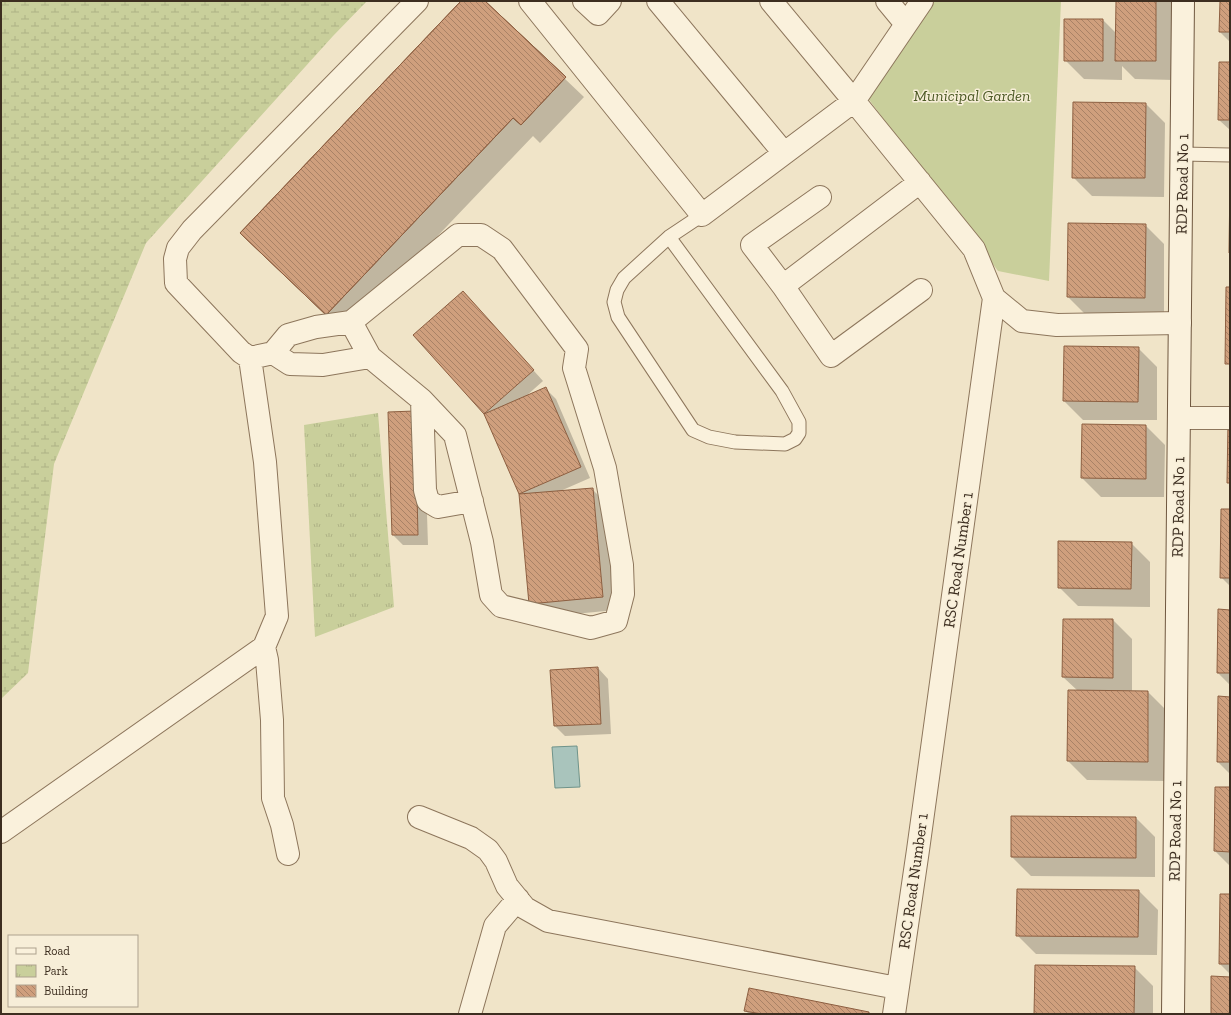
<svg xmlns="http://www.w3.org/2000/svg" width="1231" height="1015" font-family="'Zilla Slab',serif">
<style>
.wetland{fill:url(#wetland-marsh)}
.park{fill:url(#park-tufts)}
.garden{fill:#c9cf9b}
.water{fill:#a9c4bc;stroke:#6f938a}
.shadow{fill:#0003}
.building{fill:url(#building-back-hatch);stroke:#8d5f41}
.lines{fill:none;stroke-linecap:round;stroke-linejoin:round}
.lane-casing{stroke:#8d765c;stroke-width:15}
.street-casing{stroke:#8d765c;stroke-width:24}
.secondary-casing{stroke:#6f573f;stroke-width:24}
.lane{stroke:#faf1dc;stroke-width:13}
.street{stroke:#faf1dc;stroke-width:22}
.secondary{stroke:#faf1dc;stroke-width:22}
.labels{text-anchor:middle;dominant-baseline:central;stroke-width:3;stroke-linejoin:round;paint-order:stroke}
.park-label{font-size:16px;font-style:italic;fill:#4d5a26;stroke:#f7eed8}
.street-label{font-size:16px;fill:#3d2e20;stroke:#f7eed8}
</style>
<defs>
<pattern id="wetland-marsh" width="20" height="14" patternUnits="userSpaceOnUse"><rect width="20" height="14" fill="#c9cf9b"/><path d="M1 5h8M5 5V1M11 12h8M15 12V8" fill="none" stroke="#aeb285"/></pattern>
<pattern id="park-tufts" width="24" height="20" patternUnits="userSpaceOnUse"><rect width="24" height="20" fill="#c9cf9b"/><path d="M3 7l-1-3M5 7V3M7 7l1-3M15 17l-1-3M17 17v-4M19 17l1-3" fill="none" stroke="#aeb285"/></pattern>
<pattern id="building-back-hatch" width="6" height="6" patternUnits="userSpaceOnUse"><rect width="6" height="6" fill="#cf9f7d"/><path d="M-1 5l2 2M0 0l6 6M5-1l2 2" fill="none" stroke="#a98266"/></pattern>
</defs>
<rect width="100%" height="100%" fill="#f0e4c8"/>
<path class="wetland" d="M1,1H367L333,36L146,243L54,464L28,673L1,699Z"/>
<path class="park" d="M378,413L394,607L315,637L304,425Z"/>
<path class="garden" d="M933,1H1061L1049,281L998,271L867,97Z"/>
<path class="water" d="M577,746L580,787L555,788L552,747Z"/>
<path class="shadow" d="M463,1H483L584,97L540,143L533,136L345,333L241,233Z
M1117,1H1172L1174,80L1135,79L1122,66V80L1084,79L1065,60L1103,20L1117,34Z
M1221,1H1230V42L1220,32Z
M1230,63V130L1219,120Z
M1146,104L1165,123L1164,197L1092,196L1073,177Z
M1069,224L1145,225L1164,244V317L1087,316L1068,297Z
M463,292L543,381L525,397L546,389L556,399L590,478L558,492L592,489L606,503L616,610L543,617L530,603L520,494L484,414L414,335Z
M1138,348L1157,367V420H1083L1064,401Z
M424,423L428,545H403L393,535Z
M1146,426L1165,445L1164,497H1101L1082,478Z
M1230,510V586L1221,577Z
M1131,543L1150,562V607L1078,606L1059,587Z
M1230,611V685L1218,673Z
M1064,620H1113L1132,639V692H1148L1167,711L1166,781L1087,780L1068,761L1078,691L1063,677Z
M598,668L608,679L611,734L565,736L555,726Z
M1230,698V774L1218,762Z
M1230,788V866L1215,851Z
M1012,817L1136,818L1155,837V877L1031,876L1012,857Z
M1139,891L1158,910L1157,955L1036,954L1017,935Z
M1230,895V974L1220,964Z
M1134,967L1153,986V1014H1035Z
M745,1010L869,1013L870,1014H749Z"/>
<path class="building" d="M461,1H485L566,77L521,125L513,118L326,315L240,233Z
M461,1H485L566,77L521,125L513,118L326,315L240,233Z
M1116,1H1156V61H1115Z
M1220,1H1230V32H1219Z
M1064,19H1103V61H1064Z
M1219,62H1230V120H1218Z
M1073,102L1146,103L1145,178H1072Z
M1230,178V253H1229Z
M1068,223L1146,224L1145,298L1067,297Z
M1226,287H1230V364H1225Z
M463,291L534,370L484,414L413,335Z
M1064,346L1139,347L1138,402L1063,401Z
M546,387L581,467L519,494L484,414Z
M415,411L418,535H392L388,412Z
M1228,422H1230V483H1227Z
M1082,424L1146,425V479L1081,478Z
M593,488L603,597L529,604L519,494Z
M1221,509H1230V578H1220Z
M1058,541L1132,542L1131,589L1058,588Z
M1218,609L1230,610V673H1217Z
M1063,619H1113V678L1062,677Z
M598,667L601,724L554,726L550,670Z
M1068,690L1148,691V762L1067,761Z
M1218,696L1230,697V762H1217Z
M1215,787H1230V852L1214,851Z
M1011,816L1136,817V858L1011,857Z
M1017,889L1139,890L1138,937L1016,936Z
M1220,894H1230V964H1219Z
M1035,965L1135,966L1134,1014H1034Z
M1211,976L1230,977V1014H1211Z
M749,988L869,1012V1014H762L744,1011Z"/>
<g class="lines">
<g class="lane-casing">
<path id="lane" d="M1182,154L1230,155
M669,237L782,391L799,422V433L795,439L785,444L735,442L709,437L693,430L618,317L614,302L617,290L624,278L669,237L702,215"/>
</g>
<g class="street-casing">
<path id="street" d="M530,1L702,215L854,101L771,1
M584,1L598,14L610,1
M658,1L784,153
M887,1L906,24
M922,1L854,101L974,249L994,298L1022,321L1057,325L1180,323
M920,182L783,286L831,356L921,290
M783,286L752,245L820,197
M273,353L290,364L323,365L370,357
M250,358L273,353L288,335L316,327L351,322L458,235H481L502,249L577,349L574,368L605,468L622,565L623,594L616,621L591,628L501,606L491,595L482,542L455,435L422,400L370,357L351,322
M422,400L425,490L428,501L438,507L472,501
M1179,418H1230
M419,817L471,838L488,850L496,861L507,886L525,908L548,921L897,988
M1,832L264,647
M288,854L282,825L273,798L272,720L267,660L264,647L277,616L265,462L250,358L241,352L176,283L175,259L178,248L192,230L417,1
M470,1014L495,926L518,899
M894,1014L918,850L994,298"/>
</g>
<g class="secondary-casing">
<path id="secondary" d="M1173,1014L1183,1"/>
</g>
<use href="#lane" class="lane"/>
<use href="#street" class="street"/>
<use href="#secondary" class="secondary"/>
</g>
<g class="labels">
<g class="park-label">
<text x="972" y="95">Municipal Garden</text>
</g>
<g class="street-label">
<text transform="translate(1182 184) rotate(-89)">RDP Road No 1</text>
<text transform="translate(1178 507) rotate(-89)">RDP Road No 1</text>
<text transform="translate(958 560) rotate(-82)">RSC Road Number 1</text>
<text transform="translate(1175 831) rotate(-89)">RDP Road No 1</text>
<text transform="translate(913 881) rotate(-82)">RSC Road Number 1</text>
</g>
</g>
<rect width="1231" height="1015" fill="none" stroke="#3d2e20" stroke-width="4"/>
<rect x="8" y="935" width="130" height="72" fill="#f7eed8" stroke="#ada18e"/>
<rect x="16" y="948" width="20" height="6" fill="#faf1dc" stroke="#ada18e"/>
<text x="44" y="955" font-size="12" fill="#3d2e20">Road</text>
<rect x="16" y="965" width="20" height="12" fill="url(#park-tufts)" stroke="#ada18e"/>
<text x="44" y="975" font-size="12" fill="#3d2e20">Park</text>
<rect x="16" y="985" width="20" height="12" fill="url(#building-back-hatch)" stroke="#ada18e"/>
<text x="44" y="995" font-size="12" fill="#3d2e20">Building</text>
</svg>
